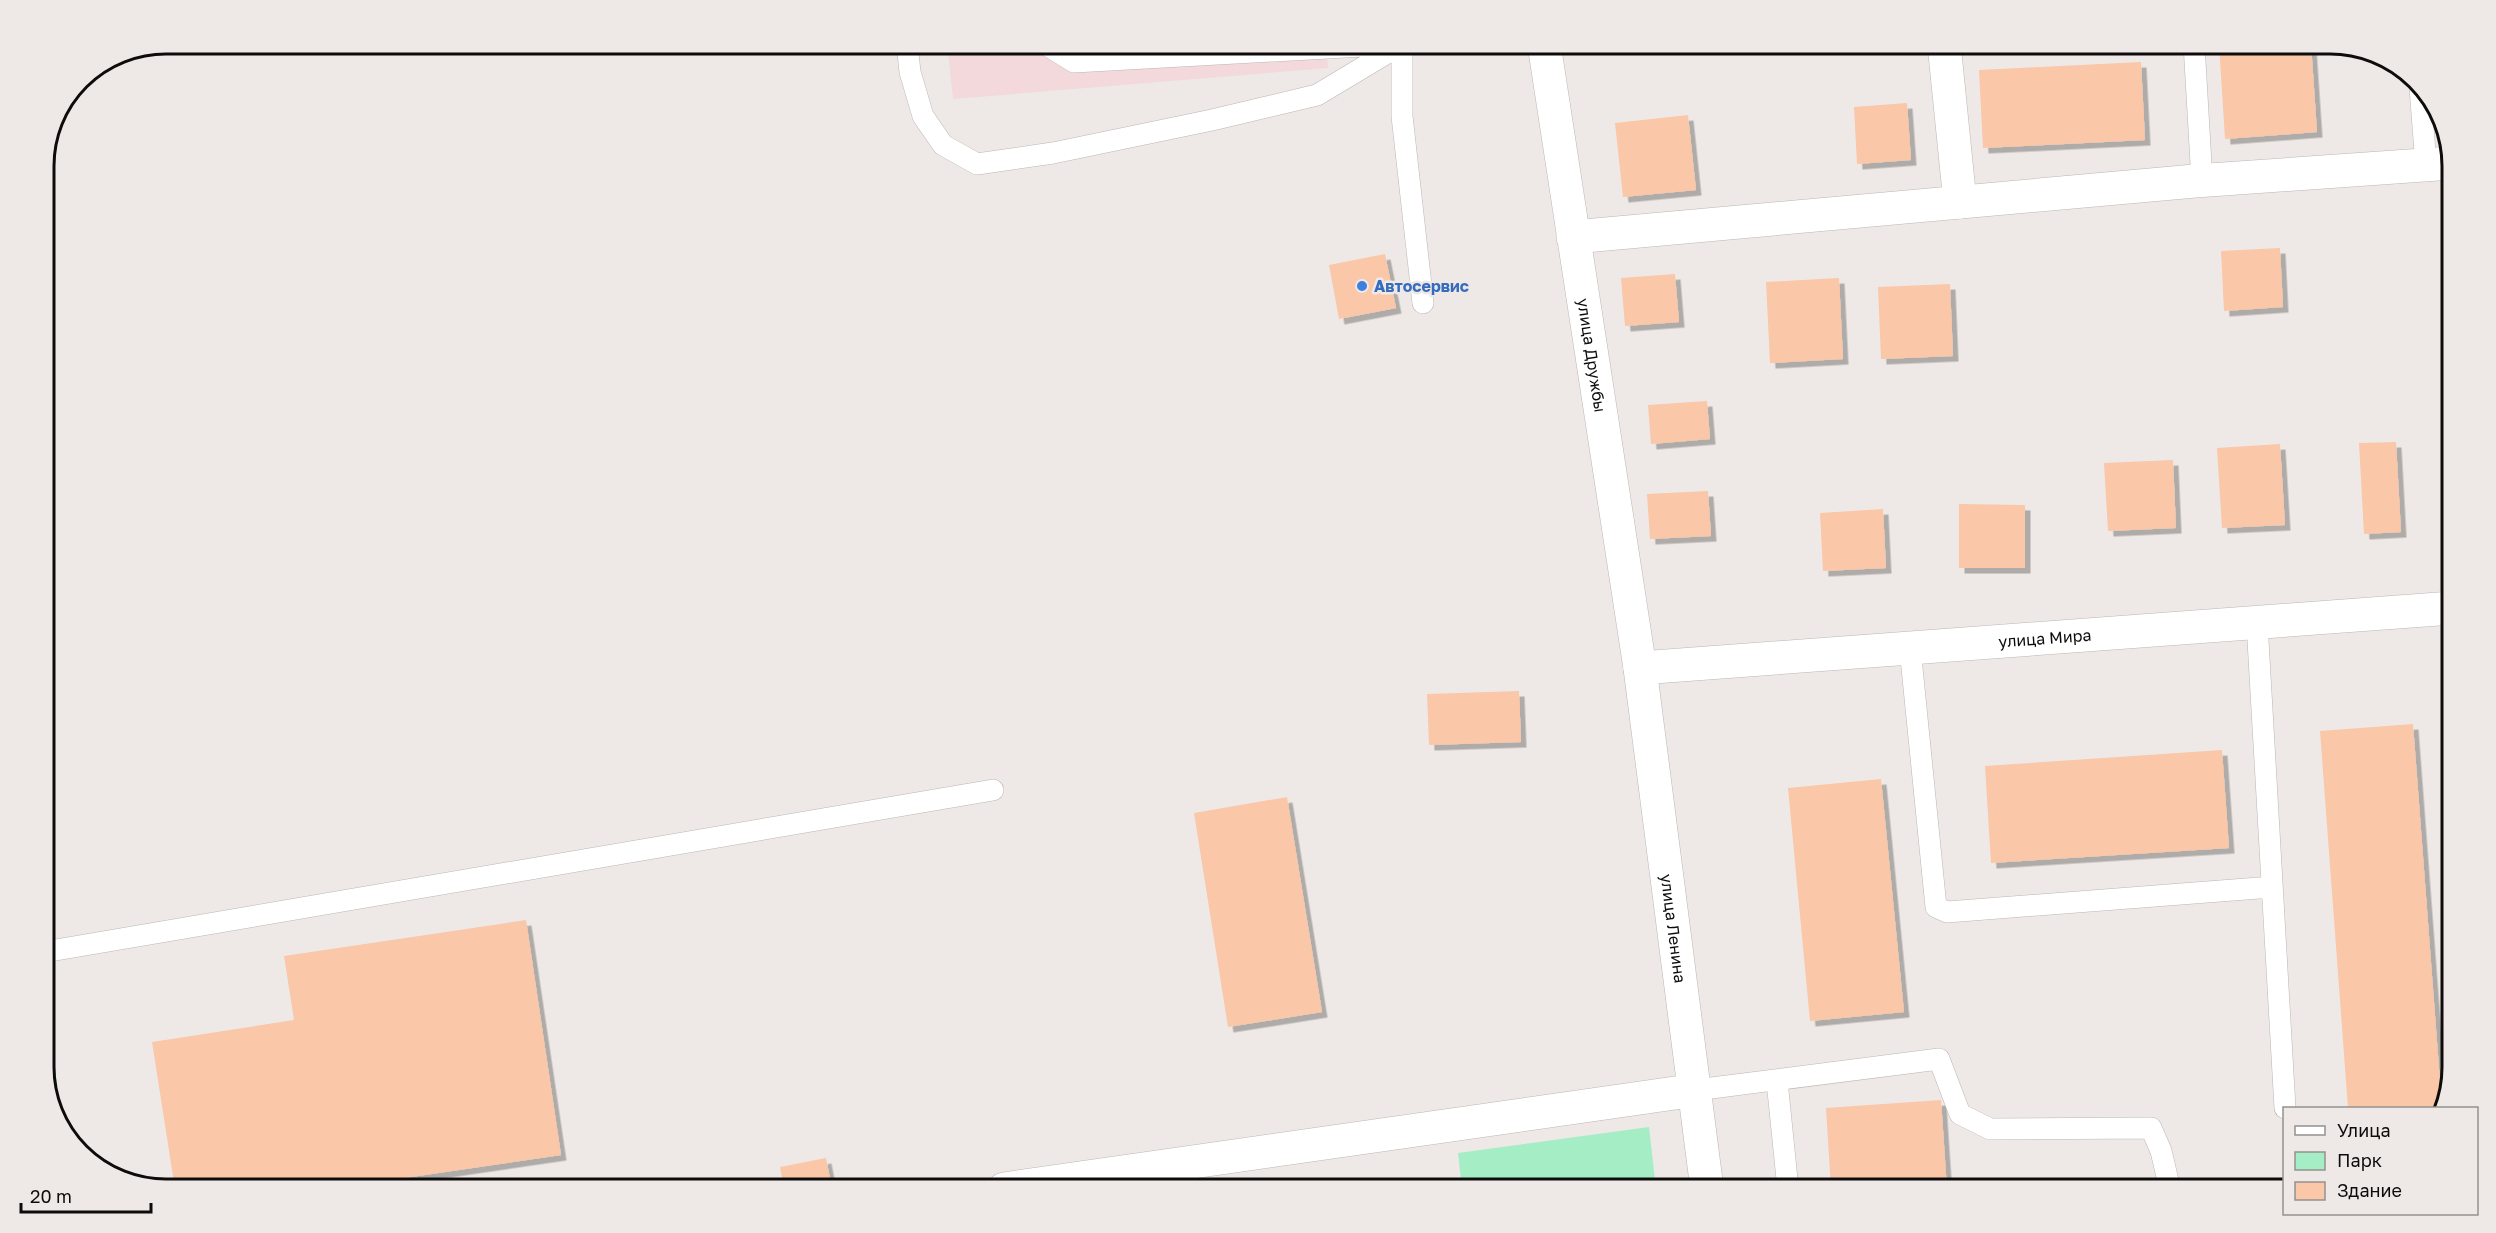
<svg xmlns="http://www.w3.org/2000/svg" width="2496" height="1233" font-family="'Golos Text',sans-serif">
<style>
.industrial{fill:#f3d9dc}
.green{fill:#a5eec5}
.building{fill:#fac7a8;filter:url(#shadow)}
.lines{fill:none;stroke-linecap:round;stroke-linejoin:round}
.service-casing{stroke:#bcb6b3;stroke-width:22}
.minor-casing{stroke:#bcb6b3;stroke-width:34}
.tertiary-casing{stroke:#bcb6b3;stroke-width:34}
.service{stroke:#fff;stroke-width:21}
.minor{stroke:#fff;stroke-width:33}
.tertiary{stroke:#fff;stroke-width:33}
.shop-dot{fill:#3f7fe0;stroke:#eee9e6;stroke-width:2}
.labels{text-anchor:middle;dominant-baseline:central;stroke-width:5;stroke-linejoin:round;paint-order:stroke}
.shop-label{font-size:16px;font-weight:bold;fill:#366cbe;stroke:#eee9e6;text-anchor:start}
.street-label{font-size:16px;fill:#0e0c0b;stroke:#eee9e6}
.rim{fill:none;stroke:#0e0c0b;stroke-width:3}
</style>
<defs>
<filter id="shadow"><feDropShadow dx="5.5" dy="5.5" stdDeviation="0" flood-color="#0004"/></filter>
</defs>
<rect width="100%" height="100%" fill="#eee9e6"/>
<path class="industrial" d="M947,44H1326L1328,68L953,99Z"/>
<path class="green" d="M1649,1127L1656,1189H1462L1458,1153Z"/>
<path class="building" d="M2219,44H2311L2317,132L2225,139Z
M2141,62L2145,140L1983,148L1979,70Z
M1907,103L1911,160L1857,164L1854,107Z
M1688,115L1696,190L1623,197L1615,123Z
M2280,248L2283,307L2224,311L2221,251Z
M1385,254L1396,308L1339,319L1329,265Z
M1675,274L1679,322L1625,326L1621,278Z
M1839,278L1843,359L1770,363L1766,282Z
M1950,284L1953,356L1881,359L1878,287Z
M1707,401L1710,439L1651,444L1648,405Z
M2396,442L2401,532L2364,534L2359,443Z
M2280,444L2285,525L2222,528L2217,448Z
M2173,460L2176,528L2108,531L2104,463Z
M1708,491L1711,536L1650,539L1647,494Z
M1959,504L2025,505V568H1959Z
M1883,509L1886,568L1823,571L1820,513Z
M1519,691L1521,742L1429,745L1427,694Z
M2413,724L2442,1108H2348L2320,731Z
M2222,750L2229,848L1991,863L1985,766Z
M1881,779L1904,1012L1810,1021L1788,788Z
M1287,797L1322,1012L1228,1027L1194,813Z
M526,920L561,1155L329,1189H175L152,1042L294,1020L284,956Z
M1941,1100L1947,1189H1831L1826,1108Z
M826,1158L832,1189H784L780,1167Z"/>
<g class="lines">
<g class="service-casing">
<path id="service" d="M907,44L910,72L923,116L943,145L977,164L1053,153L1212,120L1317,95L1402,44
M1045,44L1074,62L1398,44
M1402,44V116L1423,303
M2194,44L2202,181
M2420,88L2426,165
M2257,623L2285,1108
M1910,648L1936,907L1947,912L2272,887
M44,952L993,790
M1777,1081L1788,1189
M1696,1090L1939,1059L1960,1114L1990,1129L2151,1128L2161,1151L2170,1189"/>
</g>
<g class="minor-casing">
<g id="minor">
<path d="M1944,44L1960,202"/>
<path d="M1573,237L2195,181L2452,163"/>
<path id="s1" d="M1640,668L2452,608"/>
<path d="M1004,1189L1696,1090"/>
</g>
</g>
<g class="tertiary-casing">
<g id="tertiary">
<path id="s2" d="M1544,44L1640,668L1707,1189"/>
</g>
</g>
<use href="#service" class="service"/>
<use href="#minor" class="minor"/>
<use href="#tertiary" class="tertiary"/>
</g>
<circle class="shop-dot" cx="1362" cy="286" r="6"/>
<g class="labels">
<g class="shop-label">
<text x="1374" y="286">Автосервис</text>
</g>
<g class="street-label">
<text stroke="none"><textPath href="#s2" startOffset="315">улица Дружбы</textPath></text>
<text stroke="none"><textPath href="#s1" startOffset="406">улица Мира</textPath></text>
<text stroke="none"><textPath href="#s2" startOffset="894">улица Ленина</textPath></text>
</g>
</g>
<path d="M0 0H2496V1233H0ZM166 54H2330A112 112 0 0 1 2442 166V1067A112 112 0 0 1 2330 1179H166A112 112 0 0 1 54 1067V166A112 112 0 0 1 166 54Z" fill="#eee9e6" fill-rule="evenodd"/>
<path class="rim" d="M166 54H2330A112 112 0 0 1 2442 166V1067A112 112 0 0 1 2330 1179H166A112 112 0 0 1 54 1067V166A112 112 0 0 1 166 54Z"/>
<rect x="2283" y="1107" width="195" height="108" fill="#eee9e6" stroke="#94918e" stroke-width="1.5"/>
<rect x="2295" y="1126" width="30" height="9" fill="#ffffff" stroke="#94918e" stroke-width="1.5"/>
<text x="2337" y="1137" font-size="18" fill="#0e0c0b">Улица</text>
<rect x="2295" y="1152" width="30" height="18" fill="#a5eec5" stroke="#94918e" stroke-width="1.5"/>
<text x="2337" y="1167" font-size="18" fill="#0e0c0b">Парк</text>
<rect x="2295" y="1182" width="30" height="18" fill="#fac7a8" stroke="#94918e" stroke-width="1.5"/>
<text x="2337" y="1197" font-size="18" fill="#0e0c0b">Здание</text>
<path d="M21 1203v9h130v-9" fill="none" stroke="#0e0c0b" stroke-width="3"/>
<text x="30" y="1203" font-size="18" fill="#0e0c0b" stroke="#eee9e6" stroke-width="4.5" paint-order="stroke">20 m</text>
</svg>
